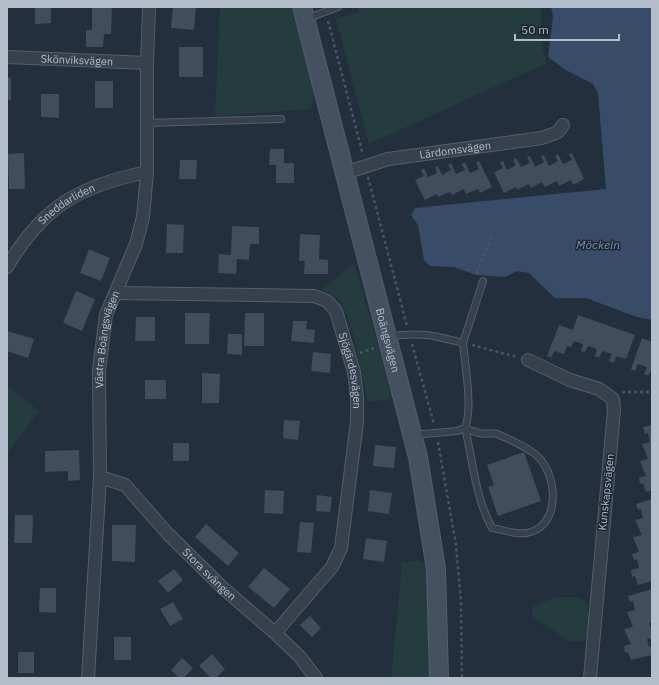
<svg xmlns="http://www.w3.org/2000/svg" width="659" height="685" font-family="'IBM Plex Sans',sans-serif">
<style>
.green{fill:#253c3e}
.water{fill:#384c67}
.building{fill:#3f4d5d}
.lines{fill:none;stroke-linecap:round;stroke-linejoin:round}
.lane-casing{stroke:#555f6b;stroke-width:8}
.street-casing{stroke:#555f6b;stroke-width:14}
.secondary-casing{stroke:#555f6b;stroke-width:20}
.path{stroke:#43595b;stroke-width:2.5;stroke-dasharray:3 3;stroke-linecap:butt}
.lane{stroke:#37414d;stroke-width:6}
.street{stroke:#37414d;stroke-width:12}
.secondary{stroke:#455060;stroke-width:18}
.labels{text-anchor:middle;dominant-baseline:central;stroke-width:3;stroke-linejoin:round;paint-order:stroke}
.street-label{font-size:11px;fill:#b3bcc9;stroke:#1c2632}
.water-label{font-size:12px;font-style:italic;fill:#7a92b1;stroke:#1c2632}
</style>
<rect width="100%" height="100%" fill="#232f3d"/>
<path class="green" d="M220,7H291L316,98L310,109L215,116Z
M358,7H541L542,48L547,63L369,144L336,19L359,12Z
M354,263L381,355L391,397L386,400L368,402C361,374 355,328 342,304C337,296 330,293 322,290Z
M7,386L39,411L7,454Z
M419,560L427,566L429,678H391L402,563Z
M556,597H577L587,603L590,621L589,635L582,642L569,641L532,616L533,606Z"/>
<path class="water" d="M551,7H652V320L637,317L586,298H555L529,273L517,271L505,277L476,275L454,267L430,266L424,260L418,225L411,215L415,208L606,189L598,93L593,84L564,69L548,57L553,17Z"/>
<path class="building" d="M35,7H51V23L35,24Z
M92,7H112L111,34H104L103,47H86V30H92Z
M173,7H196L194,30L171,28Z
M179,47H203V77H179Z
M7,77L11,78V100H7Z
M95,81H113V108H95Z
M41,94H59V118L41,117Z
M270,149H284V163H294V183H276V165H269Z
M24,153L25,189H9L8,154Z
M572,153L584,179L573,185L571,180L559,186L557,181L545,187L542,182L531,188L529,184L517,190L516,187L504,193L494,172L503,168L500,162L503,161L507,170L516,165L513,160L516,158L521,167L530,163L527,157L530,156L535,167L544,162L541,157L544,155L549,166L558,161L555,156L558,154L563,164L572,160L569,154Z
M180,160H197L196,179H179Z
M479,161L492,187L480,193L478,189L466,194L464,189L452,195L450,192L438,197L437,194L425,200L415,180L424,176L421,170L424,168L428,177L437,173L435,167L438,166L442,175L451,170L448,165L451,163L456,174L465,170L462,164L465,162L470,173L479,169L476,163Z
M167,224L184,225L183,253H166Z
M232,226L259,227V244H250L249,260L237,259L236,274L218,273L219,254L231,255Z
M300,234L320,235L319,259L328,260V274H304L305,261H299Z
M89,249L110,258L101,281L80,273Z
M76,291L95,299L82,331L63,323Z
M185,313H210L209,344H185Z
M245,313H264V346H244Z
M578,315L635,335L626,359L616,356L614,363L609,361L612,354L602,351L599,358L595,356L597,349L588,346L585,352L581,351L583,344L574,341L571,347L567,346L564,354L554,351L551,358L547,356L559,325L573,330Z
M136,317H155V341H135Z
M293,321H307L306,329L315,330L314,343L291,341Z
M7,331L34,339L28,358L7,351Z
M228,334H242V355L227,354Z
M642,338L652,342V369L648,376L644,374L647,367L638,364L635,371L631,369Z
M313,352L331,354L330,373L311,371Z
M202,373L220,374L219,403H202Z
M145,380H166V399H145Z
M284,420L300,421L298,440L283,438Z
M652,425V490L646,492L643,483L640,484L639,478L646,476L640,461L648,459L642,444L650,442L648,433L645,434L643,427Z
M173,443H189V461H173Z
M375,445L396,447L394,468L373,466Z
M79,450L80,480L68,481V471L45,472V451Z
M524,452L541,501L498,516L488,487L494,485L487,465Z
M265,490L284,491L283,514L264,513Z
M370,490L392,493L389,514L368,511Z
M317,495L332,497L330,512L316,511Z
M652,499V581L638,585L635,576L632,577L631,570L639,568L637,559L634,560L632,554L639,552L633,537L642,535L635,520L643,518L641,509L638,510L636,504Z
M15,515H33L32,543H14Z
M300,522L314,523L311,553L297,552Z
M206,524L239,553L228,566L195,537Z
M112,525H136L135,562L112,561Z
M366,538L387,541L384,562L363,559Z
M264,568L290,589L274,608L248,587Z
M174,569L183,580L168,593L158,581Z
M40,588H56V613L39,612Z
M652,589V622L649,623L652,630V638L647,639L649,647L652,646V655L631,660L628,652L625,653L624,646L631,644L624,629L633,627L627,612L635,610L633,601L630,602L628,596Z
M173,602L183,619L170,626L160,609Z
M310,616L321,628L312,637L300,625Z
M114,637H131V660H114Z
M18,652H34V673H18Z
M212,654L225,669L216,678H211L199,666Z
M182,658L193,668L184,678H179L171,670Z"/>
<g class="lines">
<g class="lane-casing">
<path id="lane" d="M306,19L338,7
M147,123L281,119
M388,337C421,332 432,335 463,343C465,365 473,409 465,428L457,431L413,435
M463,343L483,281
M465,428C469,430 474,432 479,433C485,435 491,432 497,434C509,439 525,446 535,454C557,471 562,522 531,532C519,536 504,530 492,528C475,497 473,461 465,428Z"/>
</g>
<g class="street-casing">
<g id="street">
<path id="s1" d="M7,57L147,63"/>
<path id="s2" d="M345,173L388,159L542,138L558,132L563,125"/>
<path id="s3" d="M7,267C43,206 79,186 147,172"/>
<path id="s4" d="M116,293L314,296L327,301L336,311L354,372L357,397V422L341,548L332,567L275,633"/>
<path d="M528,360L570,380L599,389L613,399L614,410L590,678"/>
<path id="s5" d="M100,477L125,485L168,534L224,589L275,633L300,657L316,678"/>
<path id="s6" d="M88,678L100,477L99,370L106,315L136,244L143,217L147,172V63L149,7"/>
</g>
</g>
<g class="secondary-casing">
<g id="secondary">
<path id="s7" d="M302,7L418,457L436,569L439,678"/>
</g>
</g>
<path class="path" d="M328,21L363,155
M368,177L407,326
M477,273L492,235
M412,344L434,424
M472,345L517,357
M360,353L374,348
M622,392H652
M438,442L456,545L461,602L462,678"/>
<use href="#lane" class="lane"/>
<use href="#street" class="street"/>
<use href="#secondary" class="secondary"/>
</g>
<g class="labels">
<g class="street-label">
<text stroke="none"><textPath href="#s1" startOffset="70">Skönviksvägen</textPath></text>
<text stroke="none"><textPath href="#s2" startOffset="113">Lärdomsvägen</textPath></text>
<text stroke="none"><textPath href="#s3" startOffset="88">Sneddarliden</textPath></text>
<text stroke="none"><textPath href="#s7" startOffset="344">Boängsvägen</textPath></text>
<text stroke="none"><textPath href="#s6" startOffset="340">Västra Boängsvägen</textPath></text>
<text stroke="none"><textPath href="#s4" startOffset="287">Sjögärdesvägen</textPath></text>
<text transform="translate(606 492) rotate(-84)">Kunskapsvägen</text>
<text stroke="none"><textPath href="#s5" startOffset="149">Stora svängen</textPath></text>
</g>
<g class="water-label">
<text x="598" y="244">Möckeln</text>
</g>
</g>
<rect width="659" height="685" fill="none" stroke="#b3bcc9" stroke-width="16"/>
<path d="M515 34v6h104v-6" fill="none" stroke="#b3bcc9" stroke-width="2"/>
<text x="521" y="34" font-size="12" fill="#b3bcc9" stroke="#1c2632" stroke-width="3" paint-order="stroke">50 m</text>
</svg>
